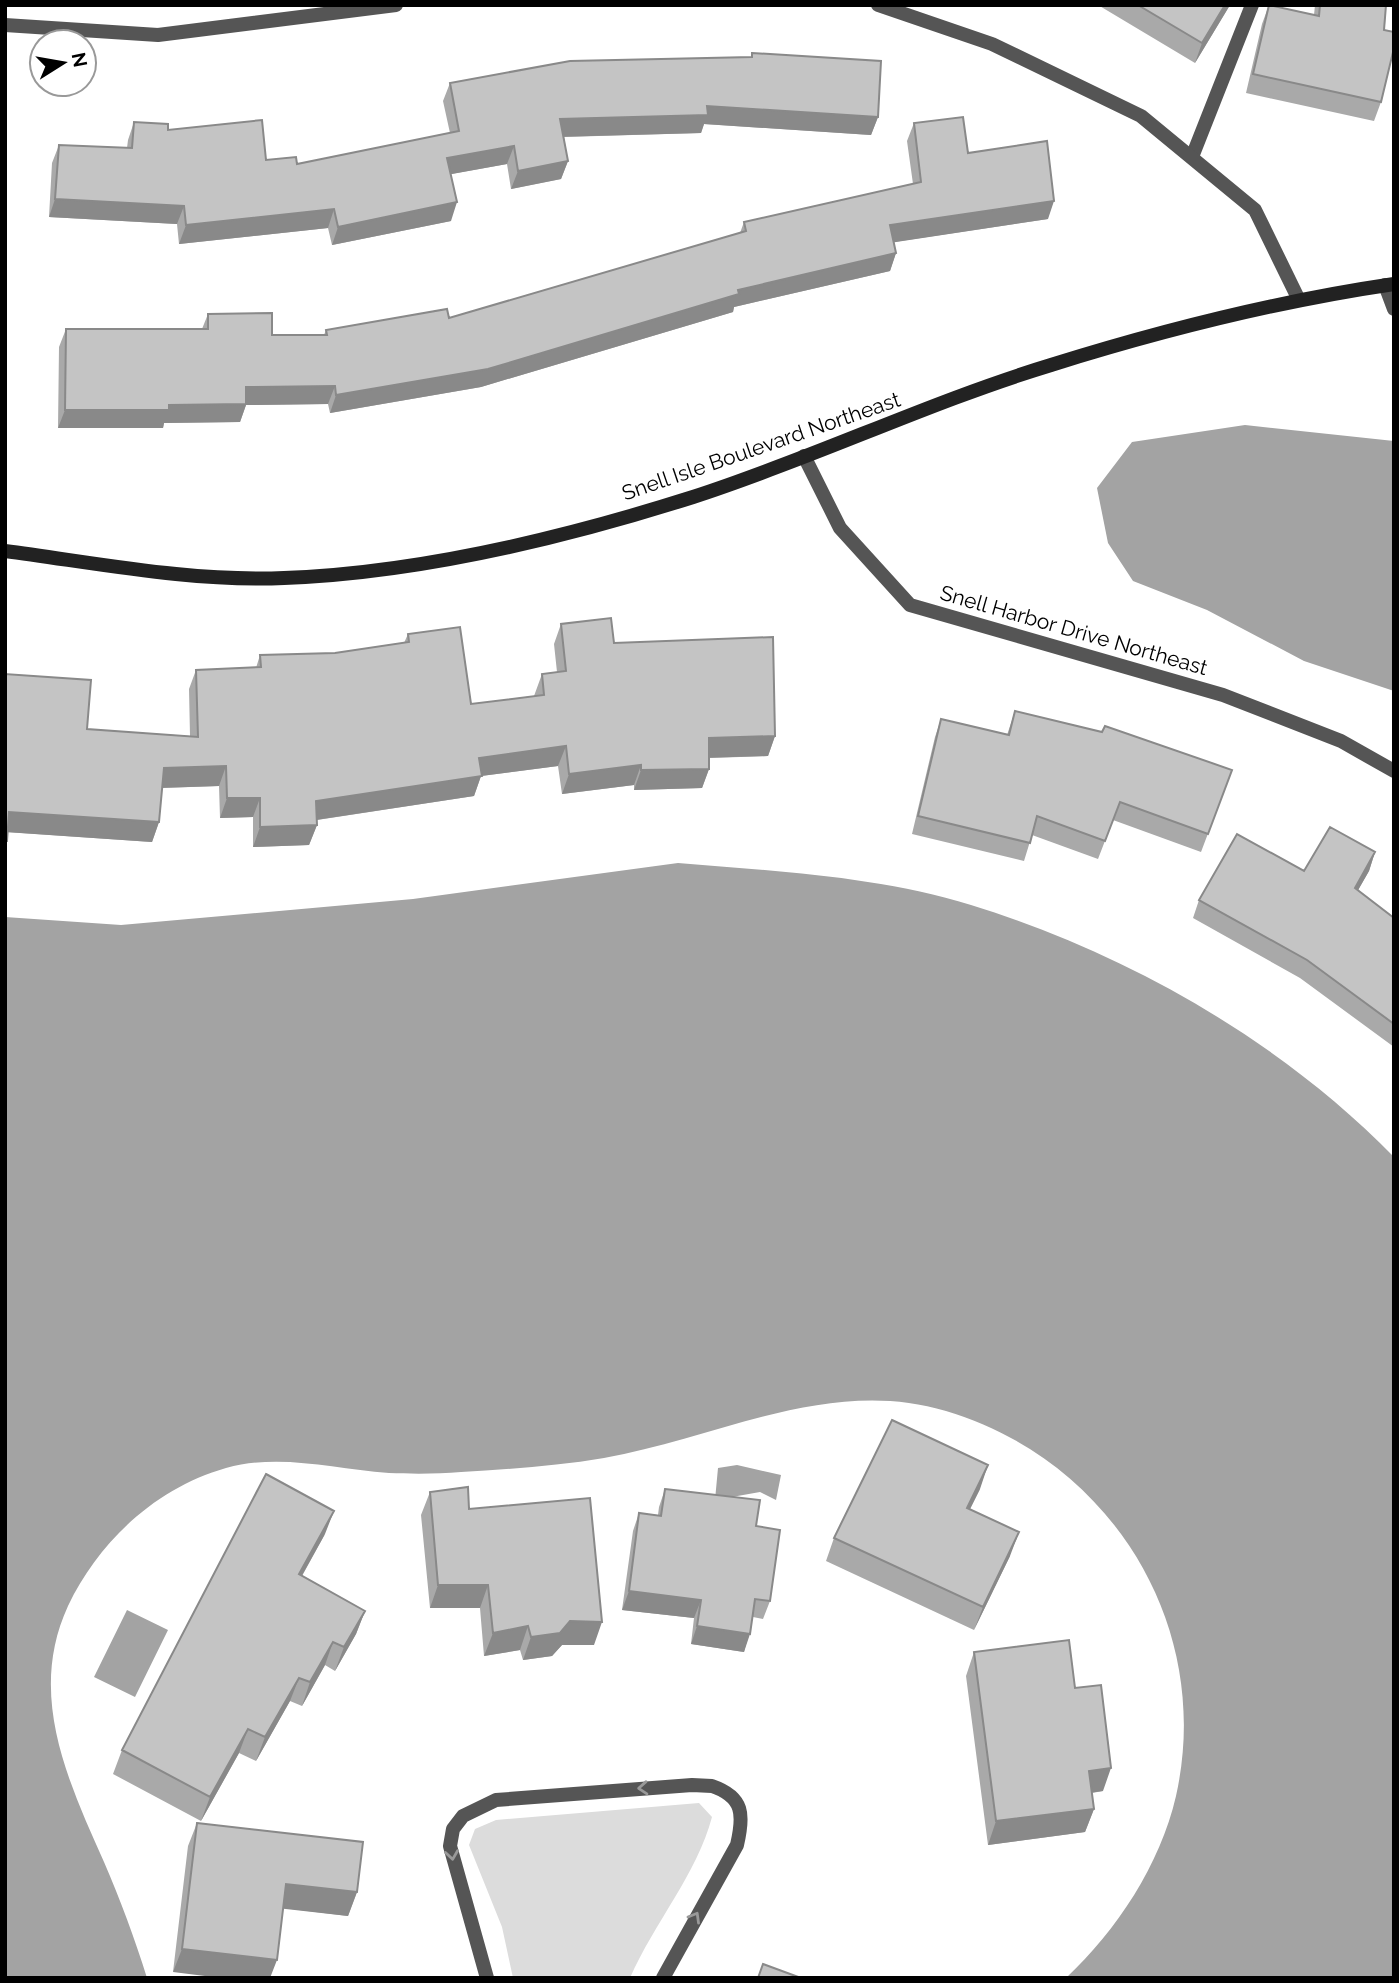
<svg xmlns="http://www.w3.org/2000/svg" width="1399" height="1983" font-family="Raleway,sans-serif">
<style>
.green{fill:#dcdcdc}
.water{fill:#a3a3a3}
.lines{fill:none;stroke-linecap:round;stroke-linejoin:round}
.lane{stroke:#555;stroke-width:14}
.street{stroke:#555;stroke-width:14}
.secondary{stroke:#222;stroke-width:14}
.wall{fill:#a9a9a9}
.shaded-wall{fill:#898989}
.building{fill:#c4c4c4;stroke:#898989;stroke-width:2}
.oneway{stroke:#999}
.labels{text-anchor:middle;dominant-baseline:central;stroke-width:5;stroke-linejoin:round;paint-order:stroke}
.street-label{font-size:21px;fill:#000;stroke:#fff}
</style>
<rect width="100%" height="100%" fill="#fff"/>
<path class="green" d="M699,1803L712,1817C697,1874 654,1923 630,1978H513L502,1927L469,1845L475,1829L496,1820Z"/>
<path class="water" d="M1245,425L1394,441V691L1304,661L1207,610L1133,581L1108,543L1097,488L1132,442Z
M678,863C775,871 877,876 971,905C1126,953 1280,1040 1394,1157V1978H1066C1117,1930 1160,1865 1176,1796C1214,1626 1111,1460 946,1411C829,1376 718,1438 604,1458C557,1466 509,1469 461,1472C438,1474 412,1474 389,1473C333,1469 281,1453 226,1468C156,1488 99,1541 68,1606C27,1695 68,1781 104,1862C120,1899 135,1939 147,1978H5V917L121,925L413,899Z
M737,1465L781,1475L776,1500L760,1492L715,1500L718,1468Z
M127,1610L168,1630L135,1697L94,1677Z"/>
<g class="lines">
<path class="lane" d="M1192,157L1252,5
M1385,285L1394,309"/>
<path class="street" d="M878,5L992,44L1141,116L1255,210L1298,298
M5,25L158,35L396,5
M804,456L840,528L910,605L1223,695L1341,741L1394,771
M487,1978L450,1846L453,1829L463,1816L496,1800L692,1785L712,1786C744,1797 744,1815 737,1845L663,1978"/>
<path class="secondary" d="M5,551C97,563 191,582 284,578C420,573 564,538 693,497C814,458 929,402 1051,365C1163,330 1278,301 1394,284"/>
</g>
<path class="wall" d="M1098,5H1230L1195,63Z
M1269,5L1314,15L1315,5H1386L1381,102L1374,121L1246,93L1262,24Z
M752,53L878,117L871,135L704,124L701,133L564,137L568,161L561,179L511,189L507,164L451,174V221L332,245L328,228L179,244L177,224L49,217L52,163L59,145L127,148L128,140L134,122L168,130L266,160L297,164L450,133L443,101L450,83L751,57Z
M914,123L968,153L1048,219L894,242L896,253L890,271L734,307L733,312L481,387L330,413L328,404L246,405L240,422L164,423L163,428H58L59,347L66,329H202L208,314L272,335H324L326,330L449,318L740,233L744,222L913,184L907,141Z
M561,624L614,643L775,736L768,756L709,758V769L702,788L634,790V785L562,794L558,766L481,776L474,796L317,820V825L309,845L253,847V817L220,818L219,786L162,788L159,822L152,842L7,832L5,674L87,729L190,736L189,689L196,670L256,668L260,655L335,653L404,643L408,634L471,704L534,696L542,674L557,672L554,644Z
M1015,711L1232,770L1201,852L1113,820L1098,859L1032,835L1024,861L912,834L935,737L941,719L1007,735Z
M1375,852L1369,871L1358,890L1394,918V1047L1300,978L1193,918L1199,900Z
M665,1489L756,1526L770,1601L763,1619L753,1617L744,1652L691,1644L694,1618L622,1610L633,1531L639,1513L658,1515L659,1507Z
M980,1489L970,1509L1010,1556L974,1630L826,1561L834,1538Z
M430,1492L469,1509L594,1645H562L552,1656L523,1660L520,1650L484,1656L480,1608H430L421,1515Z
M325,1534L302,1576L365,1611L356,1634L335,1671L325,1665L302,1706L290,1701L256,1761L239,1753L201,1821L113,1774L122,1750Z
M974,1652L1075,1688L1103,1791L1092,1793L1094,1809L1085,1832L988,1845L966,1676Z
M197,1823L357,1892L348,1916L283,1908L173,1972L188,1846Z"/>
<path class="shaded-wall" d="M1225,5H1230L1195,63L1202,43Z
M707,106L878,117L871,135L704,124L701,133L554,137L560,119Z
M514,146L507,164L441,176L447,158Z
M568,161L561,179L511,189L518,171Z
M55,199L184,206L177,224L49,217Z
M1054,201L1048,219L883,244L890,225Z
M457,202L451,221L332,245L338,227Z
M334,209L328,228L179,244L186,225Z
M896,253L890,271L734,307L733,312L481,387L330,413L336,395L738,290Z
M335,386L328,404L246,405L240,422L164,423L163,428H58L65,410L169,405L246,387Z
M775,736L768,756L701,758L709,738Z
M566,746L558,766L481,776L474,796L309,821L316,801L479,758Z
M641,765L634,785L562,794L569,774Z
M226,766L219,786L157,788L164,768Z
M709,769L702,788L634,790L641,770Z
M227,798H260L253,817L220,818Z
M9,812L159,822L152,842L5,832Z
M317,825L309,845L253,847L260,827Z
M1375,852L1369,871L1349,906L1355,888Z
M988,1465L980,1489L959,1531L967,1508Z
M334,1511L325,1534L290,1597L299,1574Z
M1019,1532L1010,1556L974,1630L983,1607Z
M438,1585H488L480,1608H430Z
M629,1591L701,1600L694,1618L622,1610Z
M365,1611L356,1634L335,1671L344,1647Z
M570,1621L602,1622L594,1645H562L552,1656L523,1660L531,1637Z
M528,1626L520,1650L484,1656L493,1633Z
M697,1626L750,1634L744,1652L691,1644Z
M333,1642L325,1665L302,1706L310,1682Z
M299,1678L290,1701L256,1761L265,1737Z
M248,1729L239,1753L201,1821L210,1797Z
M1111,1768L1103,1791L1081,1794L1089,1771Z
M1094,1809L1085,1832L988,1845L996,1821Z
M286,1884L357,1892L348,1916L277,1908Z
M182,1949L277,1960L270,1978H221L173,1972Z"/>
<path class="building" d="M1138,5H1225L1202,43Z
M1269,5L1319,16L1320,5H1386L1384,30L1394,32V48L1381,102L1253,74Z
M752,53L881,61L878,117L707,106L708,115L560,119L568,161L518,171L514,146L447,158L457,202L338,227L334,209L186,225L184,206L55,199L59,145L132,148L134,122L168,124V130L262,120L266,160L296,157L297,164L459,131L450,83L570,61L752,57Z
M963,117L968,153L1047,141L1054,201L890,225L896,253L738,290L739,294L488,369L336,395L335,386L246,387V404L169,405V410H65L66,329H208V314L272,313V335H327L326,330L447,309L449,318L746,231L744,222L921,182L914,123Z
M611,618L614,643L773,637L775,736L709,738V769L641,770V765L569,774L566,746L479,758L482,776L316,801L317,825L260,827V798H227L226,766L164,768L159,822L9,812L7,841H5V674L91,680L87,729L198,737L196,670L261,667L260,655L335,653L409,642L408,634L460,627L471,704L544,695L542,674L566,671L561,624Z
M1015,711L1102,732L1105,726L1232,770L1208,834L1120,802L1105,841L1037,816L1030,843L918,816L941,719L1009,735Z
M1330,827L1375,852L1355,888L1394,918V1024L1307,960L1199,900L1237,834L1304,871Z
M892,1420L988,1465L967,1508L1019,1532L983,1607L834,1538Z
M266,1474L334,1511L299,1574L365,1611L344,1647L333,1642L310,1682L299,1678L265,1737L248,1729L210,1797L122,1750Z
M468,1487L469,1509L590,1498L602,1622L570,1621L560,1633L531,1637L528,1626L493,1633L488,1585H438L430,1492Z
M665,1489L760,1500L756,1526L780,1530L770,1601L755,1599L750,1634L697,1626L701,1600L629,1591L639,1513L661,1516Z
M1069,1640L1075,1688L1101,1685L1111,1768L1089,1771L1094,1809L996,1821L974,1652Z
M197,1823L363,1842L357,1892L286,1884L277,1960L182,1949Z
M763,1964L801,1978H758Z"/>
<defs><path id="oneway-chevron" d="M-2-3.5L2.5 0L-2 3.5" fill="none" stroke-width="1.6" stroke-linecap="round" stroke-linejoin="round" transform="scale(1.75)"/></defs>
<g class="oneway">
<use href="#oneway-chevron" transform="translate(643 1788) rotate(176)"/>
<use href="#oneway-chevron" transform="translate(452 1855) rotate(82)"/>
<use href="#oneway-chevron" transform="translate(695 1917) rotate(-60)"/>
</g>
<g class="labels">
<g class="street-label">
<text transform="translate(761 446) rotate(-19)">Snell Isle Boulevard Northeast</text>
<text transform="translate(1074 630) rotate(16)">Snell Harbor Drive Northeast</text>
</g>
</g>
<rect width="1399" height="1983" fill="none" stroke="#000000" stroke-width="14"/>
<g transform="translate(63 63) rotate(79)"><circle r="33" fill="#ffffff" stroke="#999999" stroke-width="2"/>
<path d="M0-5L12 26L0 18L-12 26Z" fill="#000000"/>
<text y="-10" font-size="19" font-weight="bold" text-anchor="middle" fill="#000000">N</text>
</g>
</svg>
